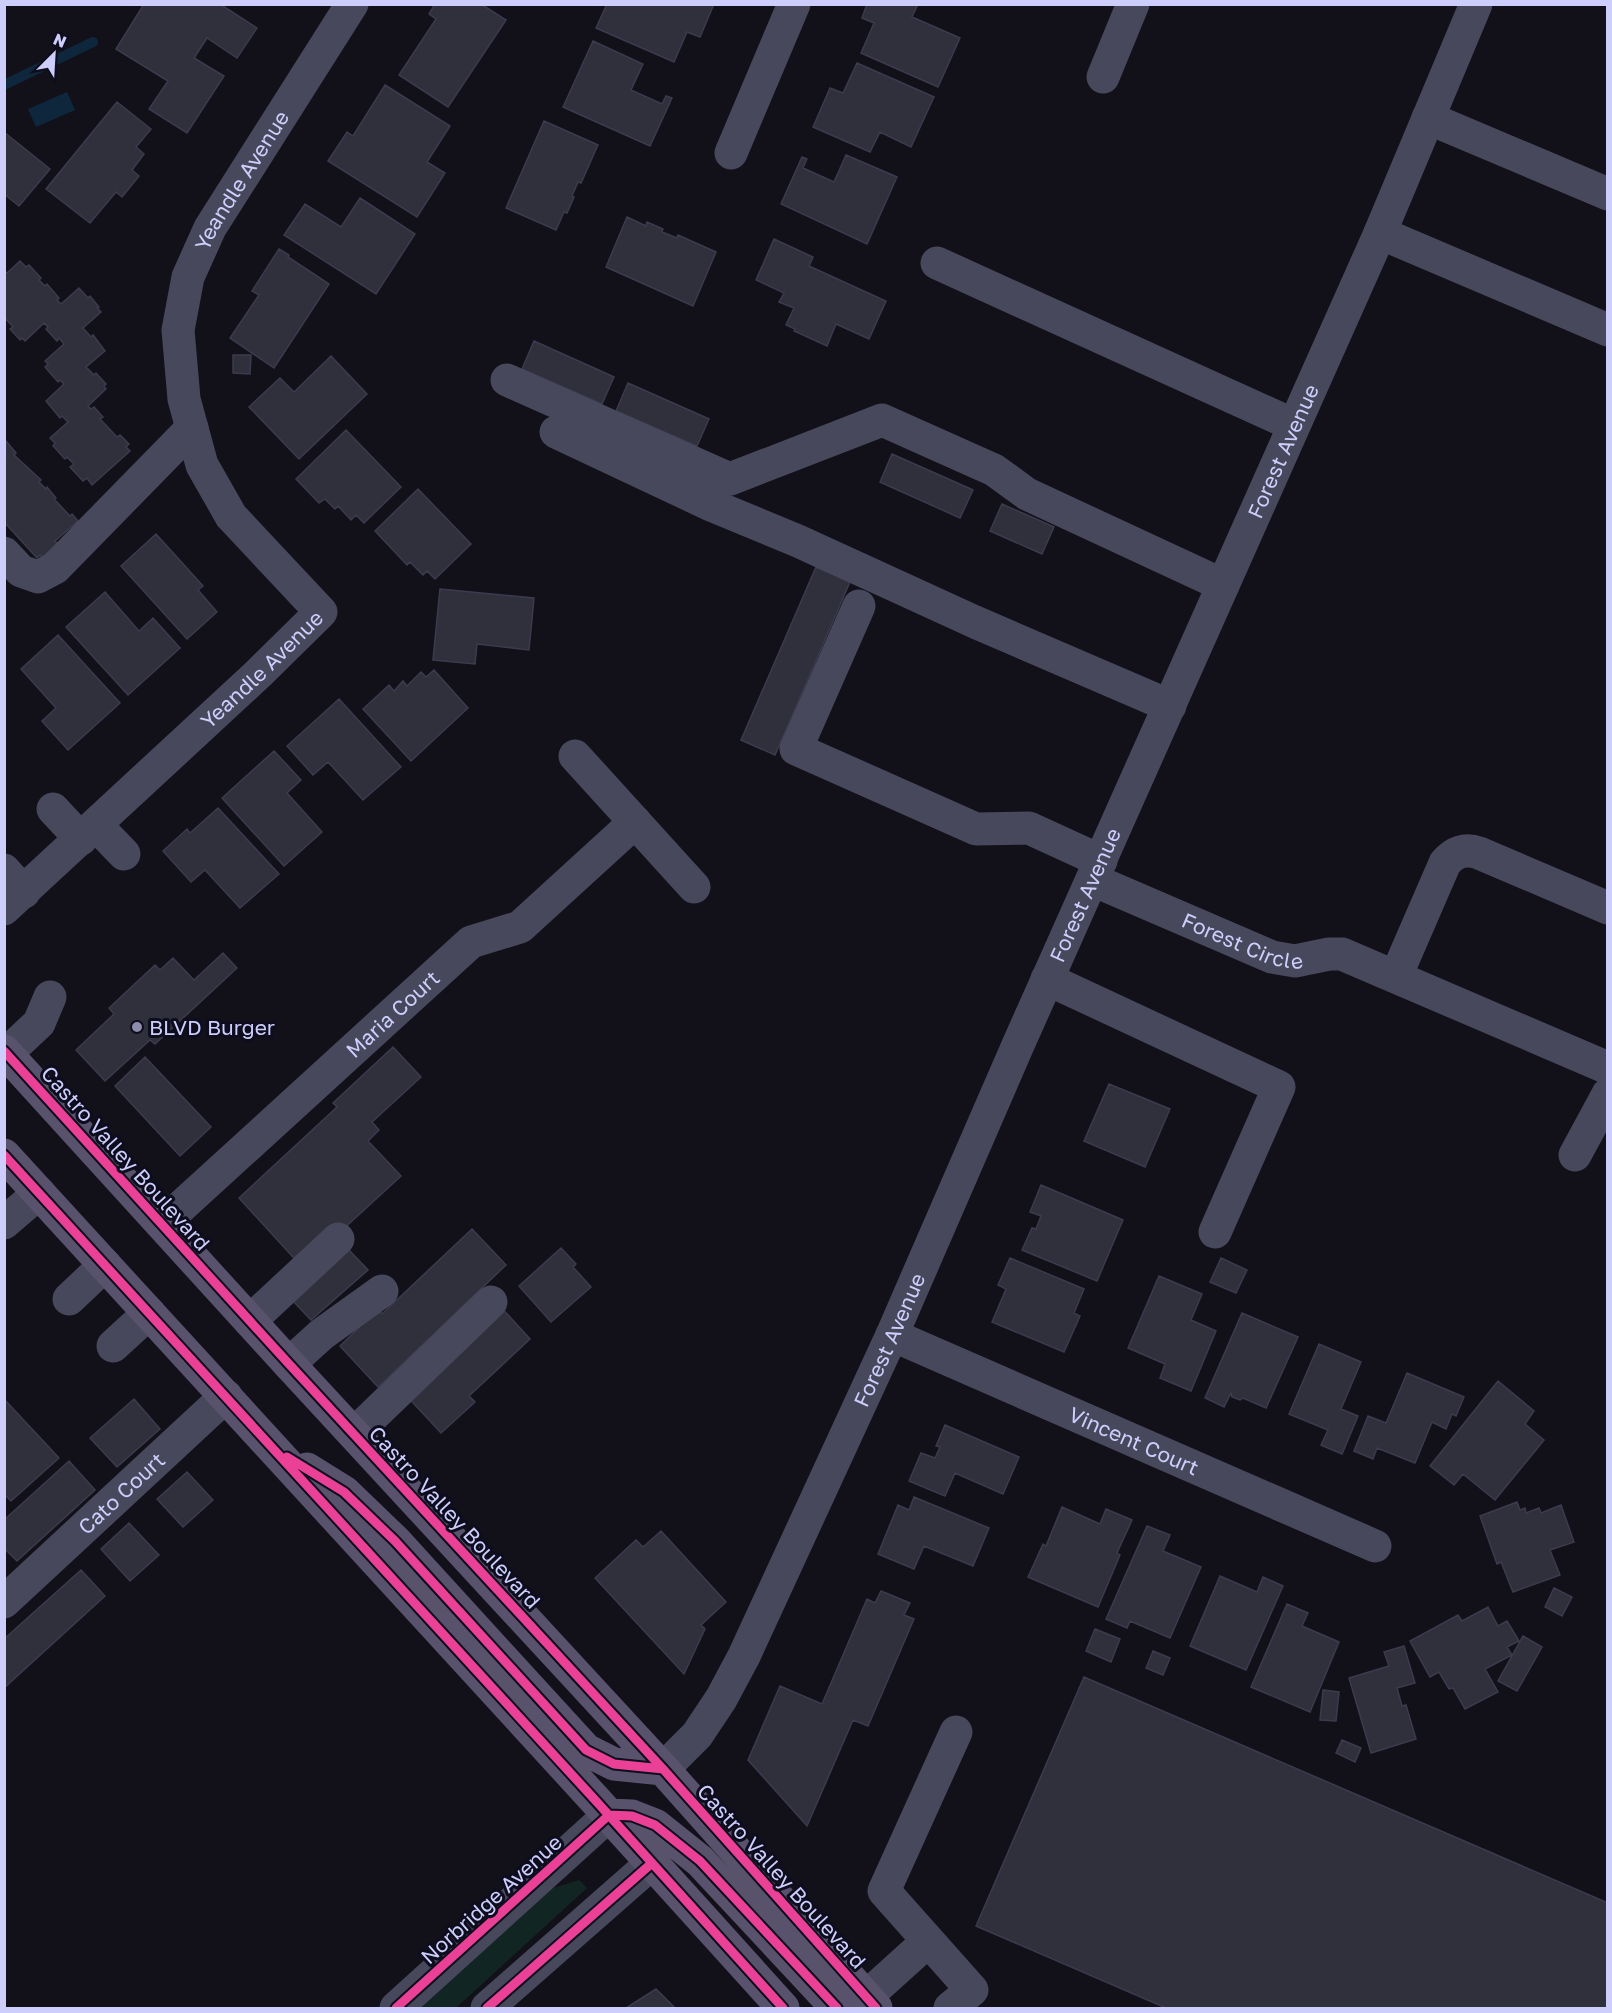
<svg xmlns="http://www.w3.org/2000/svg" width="1612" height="2013" font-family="'Golos Text',sans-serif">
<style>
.green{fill:#112523}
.water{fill:#0e273d}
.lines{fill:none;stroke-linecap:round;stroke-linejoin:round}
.stream{stroke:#0e273d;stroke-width:10}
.building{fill:#302f3c;stroke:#3c3b4e;stroke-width:1.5}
.minor{stroke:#47485b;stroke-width:33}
.major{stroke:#59526d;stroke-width:33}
.cycleway-casing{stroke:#0e0d1e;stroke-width:13}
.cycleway{stroke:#ea4096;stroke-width:9}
.poi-dot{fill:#8c8cad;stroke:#0e0d1e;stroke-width:2}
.labels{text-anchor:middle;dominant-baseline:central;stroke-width:6;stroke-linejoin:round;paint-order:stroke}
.street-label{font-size:21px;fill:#cdcefc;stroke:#0e0d1e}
.poi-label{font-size:21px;fill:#cdcefc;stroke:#0e0d1e;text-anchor:start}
</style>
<rect width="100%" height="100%" fill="#12111a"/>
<path class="green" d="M579,1880L587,1888L456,2008H413L547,1890Z"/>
<path class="water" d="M67,92L75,110L36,127L28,109Z"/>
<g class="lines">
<path class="stream" d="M4,85L93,42"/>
</g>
<path class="building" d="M144,4H220L257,28L237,58L207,38L194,58L224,76L187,133L149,109L168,81L116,49Z
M435,4H481L506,20L448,107L399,75L436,19L429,14Z
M607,4H714L700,37L687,32L674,62L596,28Z
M867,4H918L912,17L960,38L938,87L861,53L874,23L862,18Z
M593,41L643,64L631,90L662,104L666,96L672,98L650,146L563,107Z
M857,63L934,97L911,147L880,132L870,152L813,127L830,88L843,93Z
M385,85L450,126L427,162L445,173L417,217L328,161L347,132L353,136Z
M117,102L151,129L136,147L144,154L132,170L139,176L122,197L116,192L90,223L46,189Z
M544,121L598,145L581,183L578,182L572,196L574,197L567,213L564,212L556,230L506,208Z
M4,132L50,169L19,206L4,194Z
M846,155L897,177L867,244L781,204L802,157L807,159L803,168L834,182Z
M360,198L415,234L376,294L284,235L305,204L341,227Z
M627,217L646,226L647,222L663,229L662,232L677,238L678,235L716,252L693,306L606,267Z
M774,239L813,257L809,266L886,301L869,339L836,324L827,346L794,331L795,329L786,325L794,308L779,302L784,293L756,280Z
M279,249L289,255L288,257L329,284L274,368L230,338L259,295L252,291Z
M20,261L26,267L29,265L41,278L39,280L45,286L47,284L59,298L57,300L61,304L79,288L88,298L90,296L99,307L97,308L101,312L83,328L91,337L93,335L105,351L86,367L94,375L96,373L106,384L104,386L106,389L88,406L91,409L94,407L103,417L100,419L117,437L120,435L129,444L126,447L130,451L92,485L87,478L83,481L70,467L74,464L67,457L65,459L53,446L55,443L50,438L68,422L62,416L60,418L46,401L64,384L60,380L58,382L45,367L48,364L45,361L64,344L59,338L57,341L46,329L48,327L44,323L25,341L22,338L20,340L10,329L13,327L4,317V271L7,273Z
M534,341L614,377L602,404L522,369Z
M233,355H251L250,374L233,373Z
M331,356L367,394L299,459L249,407L280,378L294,392Z
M628,383L709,419L697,446L616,411Z
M346,430L401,487L364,523L356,515L351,520L338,506L335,509L325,499L319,503L296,479Z
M6,441L16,453L14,455L41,480L39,482L46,489L47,487L56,498L54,499L70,516L72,514L78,521L55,541L58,544L42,557L40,555L37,558L4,522Z
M892,454L973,490L960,518L880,482Z
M418,489L471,544L435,579L427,571L423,575L410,562L407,565L375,531Z
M1002,504L1054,527L1042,554L990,531Z
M156,534L203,586L198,590L217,612L187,639L121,566Z
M816,567L850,582L775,755L741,740Z
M440,589L534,598L529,650L477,644L475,664L433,660Z
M105,592L139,631L153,618L180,648L128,695L66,627Z
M58,635L120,703L68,750L42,721L56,708L21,669Z
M434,670L468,708L411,761L363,709L389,685L394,691L403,681L407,686L421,672L426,677Z
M339,699L401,767L363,800L328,762L313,775L287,746Z
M274,751L301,780L287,793L322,832L284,866L222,798Z
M218,808L279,874L240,908L205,870L191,882L163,851L187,829L190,833Z
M223,953L237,968L155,1044L150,1040L105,1081L76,1050L114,1014L109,1008L155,965L160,970L173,958L194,980Z
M393,1047L421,1077L372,1122L379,1130L368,1141L401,1176L302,1267L239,1198L337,1107L333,1103Z
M145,1057L211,1127L180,1156L115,1086Z
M1109,1084L1170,1109L1145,1167L1084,1141Z
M1041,1185L1123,1220L1097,1281L1022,1250L1032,1228L1036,1229L1041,1216L1030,1212Z
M472,1229L506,1265L378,1387L340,1346L378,1309L382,1314Z
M561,1248L576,1264L573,1267L591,1287L551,1322L519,1286Z
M349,1250L368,1270L311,1320L292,1300Z
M1010,1258L1084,1289L1074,1313L1080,1316L1064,1352L992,1322L1006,1289L998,1285Z
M1221,1258L1247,1270L1236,1293L1210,1282Z
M1159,1276L1202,1294L1191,1320L1216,1331L1191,1391L1160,1378L1165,1364L1128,1348Z
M498,1304L530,1339L469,1396L475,1402L441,1433L404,1393Z
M1242,1313L1298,1337L1266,1408L1243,1398L1240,1400L1232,1397L1231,1393L1224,1407L1205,1398Z
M1319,1344L1361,1362L1341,1409L1358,1416L1342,1454L1321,1445L1328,1430L1289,1414Z
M1407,1373L1464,1397L1456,1416L1452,1414L1446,1429L1432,1422L1415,1463L1377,1448L1373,1459L1354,1451L1368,1416L1386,1423Z
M1498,1381L1534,1411L1525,1424L1544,1440L1495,1500L1463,1474L1454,1485L1430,1466Z
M4,1399L59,1458L11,1501L4,1494Z
M134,1399L160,1429L117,1467L90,1438Z
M945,1425L1019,1457L1003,1494L955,1473L945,1496L909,1481L921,1453L935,1458L940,1447L936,1446Z
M69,1461L95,1490L17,1561L4,1548V1520Z
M187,1472L213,1500L183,1527L157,1499Z
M914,1497L989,1528L973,1566L924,1546L914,1569L878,1554L898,1505L909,1510Z
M1517,1502L1520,1510L1525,1508L1526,1513L1539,1508L1541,1513L1561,1505L1574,1542L1550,1550L1560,1575L1513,1592L1501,1562L1497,1564L1480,1516Z
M1062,1507L1100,1524L1106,1509L1132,1520L1117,1553L1120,1555L1098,1607L1028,1577L1043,1544L1046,1546Z
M129,1523L159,1555L130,1581L101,1549Z
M1147,1526L1170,1535L1163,1551L1201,1567L1170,1638L1130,1621L1127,1628L1106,1619Z
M661,1531L726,1602L701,1625L705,1629L684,1674L595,1578L636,1540L643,1547Z
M81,1570L105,1596L4,1688V1639Z
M1220,1576L1257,1592L1263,1577L1283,1586L1246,1670L1190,1646Z
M1554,1588L1572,1597L1562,1616L1545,1607Z
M881,1591L910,1603L904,1615L914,1619L868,1726L853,1720L807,1826L748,1760L780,1686L822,1704L867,1599L875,1603Z
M1287,1604L1308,1613L1302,1626L1339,1642L1310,1712L1251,1687Z
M1488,1607L1498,1626L1507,1621L1519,1641L1507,1647L1512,1655L1485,1669L1498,1692L1465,1709L1453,1688L1449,1689L1439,1672L1430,1677L1410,1641L1458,1615L1462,1621Z
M1095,1629L1120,1639L1111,1662L1086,1651Z
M1523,1636L1542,1647L1517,1691L1498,1681Z
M1404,1646L1415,1683L1397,1688L1402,1706L1406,1705L1416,1739L1371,1753L1349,1678L1389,1666L1384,1652Z
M1153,1651L1170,1658L1163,1675L1146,1668Z
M1084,1677L1608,1903V2008H1166L976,1926Z
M1323,1690L1339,1692L1336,1721L1320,1720Z
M1342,1740L1361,1748L1355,1762L1336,1753Z
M656,1989L675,2008H626Z"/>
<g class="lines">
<g class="minor">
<path d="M1103,77L1133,4"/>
<path d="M1428,118L1608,194"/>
<path d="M731,153L794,4"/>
<path d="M1380,233L1608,330"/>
<path d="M937,263L1294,425"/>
<path d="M507,380L730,479L882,420L994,470L1027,494L1223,585"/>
<path d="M556,432L711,505L798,541L975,622L1170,706"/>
<path d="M4,553L21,571L38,577L55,568L192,428"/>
<path d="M859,606L796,749L976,829L1029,828L1101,861"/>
<path d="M575,756L694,887"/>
<path d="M53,809L81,839"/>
<path d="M96,825L124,854"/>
<path d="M4,870L24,892"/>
<path id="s1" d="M1093,880L1272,957L1295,961L1329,954H1342L1608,1068"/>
<path id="s2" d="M4,909L258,674L321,612L231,516L202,465L184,399L178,330L188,277L210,228L352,4"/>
<path d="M1396,976L1445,863C1454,852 1465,848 1479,853L1608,908"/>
<path d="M1047,979L1279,1087L1215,1232"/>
<path d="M7,1053L39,1023L50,997"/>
<path d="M1575,1155L1608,1094"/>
<path d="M4,1223L39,1193"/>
<path id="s3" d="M162,1224L471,942L520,927L635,822"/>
<path d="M69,1299L105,1265"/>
<path d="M250,1321L338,1239"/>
<path id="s4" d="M892,1335L1375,1546"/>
<path d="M113,1346L149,1313"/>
<path d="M289,1364L322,1334L382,1291"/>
<path d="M354,1434L491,1302"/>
<path id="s5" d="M4,1602L226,1396"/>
<path id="s6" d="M663,1769L697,1735L721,1699L744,1656L892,1335L1018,1045L1380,233L1476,4"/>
<path d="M866,1997L928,1941"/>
<path d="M396,2008L609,1815"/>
<path d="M487,2008L652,1863"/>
<path d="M950,2008L972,1990L884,1891L956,1732"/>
</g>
<path class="major" d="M4,1051L289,1364L663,1769L876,2008
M4,1155L596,1801L783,2008
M307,1469L344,1492L395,1541L586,1750L614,1764L663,1769
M609,1815L632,1816L655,1825L700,1861L837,2008"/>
<g class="cycleway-casing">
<path id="cycleway" d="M4,1051L289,1364L663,1769L876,2008
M4,1155L596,1801L783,2008
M287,1457L344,1492L395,1541L586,1750L614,1764L663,1769
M609,1815L632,1816L655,1825L700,1861L837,2008
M396,2008L609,1815
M487,2008L652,1863"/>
</g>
<use href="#cycleway" class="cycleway"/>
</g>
<circle class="poi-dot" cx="137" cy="1027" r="6"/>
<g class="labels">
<g class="street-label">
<text stroke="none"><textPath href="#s2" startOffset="927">Yeandle Avenue</textPath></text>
<text stroke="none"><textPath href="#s6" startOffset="1460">Forest Avenue</textPath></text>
<text stroke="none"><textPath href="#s2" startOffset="352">Yeandle Avenue</textPath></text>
<text stroke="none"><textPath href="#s6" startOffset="974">Forest Avenue</textPath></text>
<text stroke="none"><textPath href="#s1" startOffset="162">Forest Circle</textPath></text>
<text stroke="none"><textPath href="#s3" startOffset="312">Maria Court</textPath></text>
<text transform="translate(126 1158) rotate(48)">Castro Valley Boulevard</text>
<text stroke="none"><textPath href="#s6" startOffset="488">Forest Avenue</textPath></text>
<text stroke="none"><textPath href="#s4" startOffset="264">Vincent Court</textPath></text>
<text stroke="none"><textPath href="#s5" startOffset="160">Cato Court</textPath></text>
<text transform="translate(455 1517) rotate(47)">Castro Valley Boulevard</text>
<text transform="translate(782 1876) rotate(48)">Castro Valley Boulevard</text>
<text transform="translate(491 1899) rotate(-42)">Norbridge Avenue</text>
</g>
<g class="poi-label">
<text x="149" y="1027">BLVD Burger</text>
</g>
</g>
<rect width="1612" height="2013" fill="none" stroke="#cdcefc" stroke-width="12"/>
<g transform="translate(54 54) rotate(24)" stroke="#0e0d1e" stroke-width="4.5" paint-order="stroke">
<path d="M0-4.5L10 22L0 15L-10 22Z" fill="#cdcefc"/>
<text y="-9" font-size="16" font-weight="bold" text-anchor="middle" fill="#cdcefc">N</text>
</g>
</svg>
